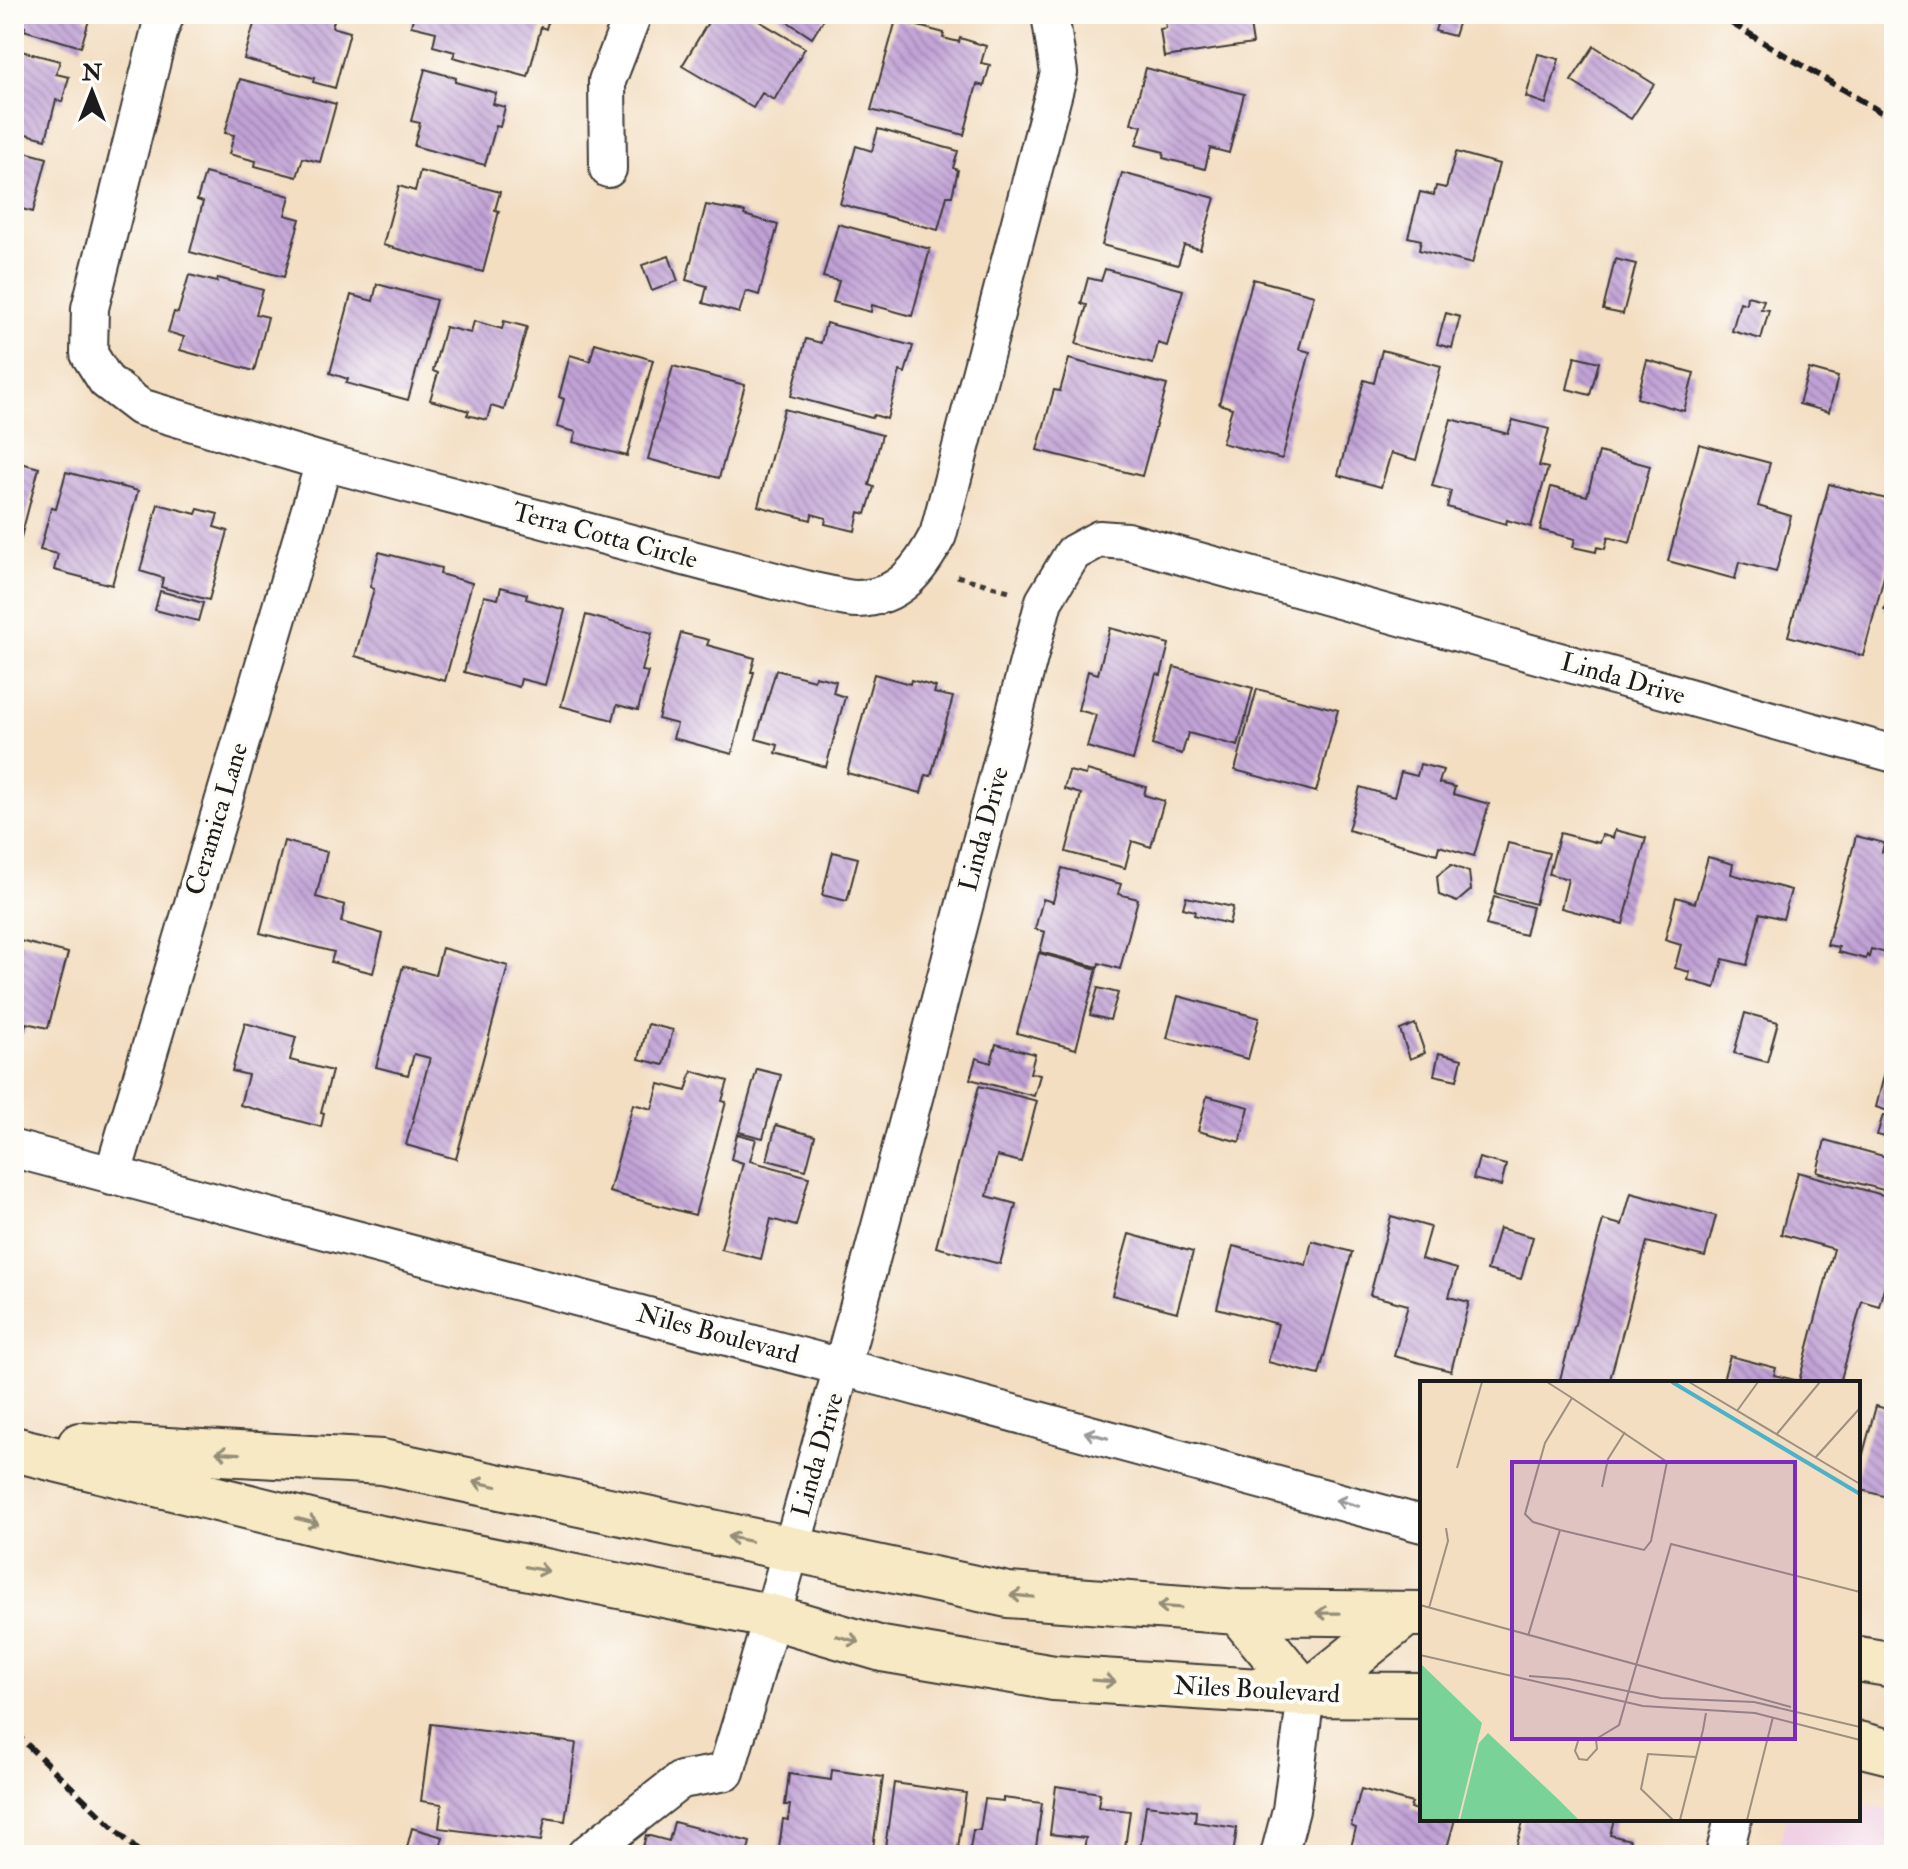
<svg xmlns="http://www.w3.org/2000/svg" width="1908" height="1869" font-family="'IM FELL Double Pica',serif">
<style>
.built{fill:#f0d0e4}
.building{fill:url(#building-back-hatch)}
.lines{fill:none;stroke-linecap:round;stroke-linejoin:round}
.minor-casing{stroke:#3c3935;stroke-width:40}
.secondary-casing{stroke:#3c3935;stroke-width:48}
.path{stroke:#3c3935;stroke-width:5;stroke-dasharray:6 6;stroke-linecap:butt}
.minor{stroke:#fff;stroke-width:36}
.secondary{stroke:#f6e9c3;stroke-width:44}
.rail{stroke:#1c1c1c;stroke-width:6;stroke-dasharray:12 6;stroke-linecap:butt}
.oneway{stroke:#999}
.oneway2{stroke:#948d78}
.labels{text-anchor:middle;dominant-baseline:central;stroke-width:8;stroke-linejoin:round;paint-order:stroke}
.street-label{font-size:26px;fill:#1c1c1c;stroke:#fdfcf7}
.inset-river{fill:none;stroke:#4bb2ca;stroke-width:4}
.inset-road{fill:none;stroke:#9d9080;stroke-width:2}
.view{fill:#7b2cbf;fill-opacity:0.15;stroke:#7b2cbf;stroke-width:4}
.inset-edge{fill:none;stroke:#1c1c1c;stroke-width:4}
</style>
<defs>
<pattern id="building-back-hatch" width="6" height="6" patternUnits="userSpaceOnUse" patternTransform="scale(2)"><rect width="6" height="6" fill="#c1a2d6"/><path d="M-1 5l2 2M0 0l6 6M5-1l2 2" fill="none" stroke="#9c83ad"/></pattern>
</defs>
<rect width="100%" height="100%" fill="#fdfcf7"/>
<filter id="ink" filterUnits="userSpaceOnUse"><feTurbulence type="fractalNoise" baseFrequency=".0125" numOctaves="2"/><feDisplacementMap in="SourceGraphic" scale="16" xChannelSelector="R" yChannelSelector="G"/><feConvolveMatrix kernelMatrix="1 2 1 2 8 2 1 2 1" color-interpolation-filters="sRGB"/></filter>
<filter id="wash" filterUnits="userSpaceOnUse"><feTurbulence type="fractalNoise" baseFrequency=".006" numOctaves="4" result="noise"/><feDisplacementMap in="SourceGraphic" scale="32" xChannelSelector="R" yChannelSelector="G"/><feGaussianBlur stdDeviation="1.8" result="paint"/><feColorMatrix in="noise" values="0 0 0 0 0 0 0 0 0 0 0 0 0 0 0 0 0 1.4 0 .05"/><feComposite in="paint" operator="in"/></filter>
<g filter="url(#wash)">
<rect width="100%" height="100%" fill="#f3dec2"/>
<path class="built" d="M1858,1802L1894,1812V1855H1776L1786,1819H1858Z"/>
<g id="blocks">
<path class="building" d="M14,14H86L85,19L89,20L81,47L24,30L25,27L14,24Z
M251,14H336L332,27L350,32L335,88L313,82L314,78L244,59L254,24L249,23Z
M414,14H550L546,29L541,27L528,77L453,57L455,52L433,46L436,32L411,26Z
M713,14H747L805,48L774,100L762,93L753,108L682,66Z
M776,14H827L812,38Z
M1164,14H1264L1265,21L1250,24L1253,44L1164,57L1160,29L1166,28Z
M1440,14H1461L1454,36L1435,31Z
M896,20L944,33L943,38L959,42L960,38L986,46L981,63L990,65L984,86L977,84L964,135L871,110Z
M14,45L22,48L21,51L60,61L56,74L69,77L62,102L56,100L46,139L14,131Z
M1594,46L1654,84L1631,119L1571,81Z
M1538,54L1559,59L1546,104L1526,97Z
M1146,68L1244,94L1229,153L1210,148L1205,169L1163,158L1164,152L1136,145L1142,126L1131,123Z
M425,69L456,78L455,82L496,93L493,104L505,107L500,127L496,126L485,165L414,146L420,123L411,121Z
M240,79L336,104L320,162L303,158L297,177L255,166L256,161L229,154L234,135L225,133Z
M878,129L958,151L953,168L958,170L952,196H947L938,230L840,204L856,146L872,151Z
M14,149L47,158L33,212L22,209L17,229L14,228Z
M1456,152L1499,164L1472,264L1419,250L1421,240L1408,237L1420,192L1434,195L1436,186L1446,188Z
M420,171L500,192L495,210L499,211L483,272L383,245L399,186L415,191Z
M205,173L290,196L285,215L300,219L284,277L190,252L203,202L197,200Z
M1122,173L1215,198L1200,249L1184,245L1178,265L1102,245Z
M706,205L745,212L744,215L778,225L759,295L746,291L739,313L703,303L707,286L686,280Z
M838,224L930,249L912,316L872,305L871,312L833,302L839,281L823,277Z
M669,256L678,281L652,291L642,265Z
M1615,259L1636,264L1623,314L1603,310Z
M1105,269L1183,290L1167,346L1158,343L1153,364L1076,344L1087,305L1081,304L1088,278L1101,281Z
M189,275L217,282L218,278L263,290L256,314L268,317L254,371L180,350L184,337L168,332L174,312L178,313Z
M1253,279L1314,295L1299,349L1310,352L1282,459L1222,443L1232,408L1219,404Z
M377,284L436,300L408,400L346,383L348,379L330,373L351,295L373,301Z
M1747,296L1764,300L1761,309L1769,310L1761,339L1732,331L1740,302L1746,304Z
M1446,313L1460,317L1452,348L1437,344Z
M474,321L502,329L504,321L527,327L504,410L491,406L487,420L467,415L469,411L430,400L438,373L433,371L445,327L471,333Z
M826,323L913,346L905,373L900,371L887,419L874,415L872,418L791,396L806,339L821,343Z
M595,343L653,360L627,456L573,442L576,432L557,427L564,399L559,397L570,355L590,361Z
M1382,350L1441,366L1416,460L1391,453L1381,487L1338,475L1364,380L1374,383Z
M1575,356L1599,362L1590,395L1567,389Z
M1069,359L1167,385L1142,476L1037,450L1054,390L1060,391Z
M1647,360L1694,373L1684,411L1637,398Z
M673,366L745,385L719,478L648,459Z
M1809,369L1838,377L1829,412L1799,404Z
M784,409L882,435L869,485L874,487L866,514L859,512L855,531L825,524L826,518L812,514L811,520L758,506Z
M1451,419L1508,434L1513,420L1549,429L1539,466L1548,468L1531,527L1507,520L1506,524L1447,507L1451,491L1432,486Z
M1699,444L1770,463L1758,506L1791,516L1776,572L1739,562L1735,579L1668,561Z
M1599,452L1650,466L1630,543L1608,537L1605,549L1597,547L1596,552L1573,547L1575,539L1540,530L1551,487L1587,496Z
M14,461L39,468L19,545L14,543Z
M66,472L138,491L112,585L54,570L58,554L40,550L51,508L56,509Z
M1829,484L1894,501V537L1889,535L1888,541L1893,543L1863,656L1788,636Z
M158,504L196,514L198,509L218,514L214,527L228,531L209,600L161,587L163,578L140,571Z
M379,552L441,568L440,574L472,583L445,681L355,656L374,589L370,587Z
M1894,576V612L1884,610Z
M501,587L527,594L526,599L565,610L545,685L521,679L519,687L464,672L484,596L498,599Z
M160,591L203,603L198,621L155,610Z
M586,615L652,633L642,671L648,672L638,710L617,705L613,720L561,706Z
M1110,628L1169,644L1161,675L1156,674L1133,760L1087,747L1096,715L1078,710L1088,671L1098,674Z
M681,633L709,640L707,645L755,658L751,672H754L732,754L673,738L677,724L658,719Z
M1174,667L1253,688L1238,746L1188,733L1182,754L1152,745Z
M776,670L814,680L815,676L836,681L833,693L845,697L826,767L776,753L778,745L756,739Z
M874,674L910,684L911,680L936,687L934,693L953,697L931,776L926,775L921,793L847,773Z
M1257,689L1338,710L1316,792L1235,770Z
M1420,764L1443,770L1439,783L1455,787L1453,794L1489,804L1474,856L1439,846L1437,854L1348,830L1360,787L1394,797L1401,772L1417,776Z
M1087,770L1146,787L1144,795L1164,801L1151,847L1132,841L1125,868L1066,852L1081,794L1064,789L1069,771L1086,775Z
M1615,830L1646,838L1623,924L1561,908L1568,879L1549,874L1560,833L1599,843L1602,835L1613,838Z
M1856,836L1884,843L1882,852L1894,855V955L1871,949L1869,957L1867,955L1866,959L1838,952L1839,947L1827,945Z
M284,841L327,852L316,897L345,905L341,922L383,934L373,973L331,962L334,952L260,933Z
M1508,843L1549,853L1535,904L1495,893Z
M833,852L858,858L847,901L822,895Z
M1708,857L1733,864L1731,874L1791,890L1783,919L1760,913L1747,965L1723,959L1715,988L1688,980L1690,972L1675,968L1681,945L1665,940L1676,897L1695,903Z
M1451,865L1469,872L1471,890L1457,902L1439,895L1437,876Z
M1062,868L1121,884L1118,894L1138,899L1120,969L1099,963L1098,967L1040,952L1045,932L1035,929L1043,899L1053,902Z
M1186,897L1233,907L1229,924L1194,915L1195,911L1183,908Z
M1494,897L1532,907L1525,935L1486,925Z
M16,940L68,953L48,1028L26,1023L24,1033L14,1031V949Z
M442,948L508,966L456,1159L406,1145L430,1058L414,1054L408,1075L376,1067L403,966L435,975Z
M1039,953L1097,969L1076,1049L1017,1033Z
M1098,988L1118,993L1110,1020L1090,1015Z
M1178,996L1259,1018L1248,1059L1167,1038Z
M1745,1013L1778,1022L1767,1062L1734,1053Z
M245,1023L296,1037L290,1060L332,1071L321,1113L324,1114L321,1127L240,1105L248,1075L232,1071Z
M648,1024L673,1030L664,1065L639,1059Z
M1415,1024L1425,1053L1410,1059L1400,1030Z
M1893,1041L1894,1042V1139L1877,1135L1883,1115H1887L1888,1111L1876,1107Z
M996,1044L1035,1054L1030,1073L1040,1075L1034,1096L970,1079L976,1058L991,1063Z
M1439,1053L1462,1059L1457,1080L1434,1075Z
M757,1069L781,1075L763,1138L739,1132Z
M692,1071L728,1081L722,1101L726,1102L695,1215L609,1192L633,1104L652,1109L659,1084L686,1091Z
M979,1086L1037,1101L1021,1162L997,1156L987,1196L1016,1204L1000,1264L936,1247Z
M1207,1096L1249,1107L1240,1142L1198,1131Z
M776,1125L815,1136L806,1170L767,1160Z
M737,1134L756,1139L750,1161L809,1177L796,1226L771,1219L761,1259L721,1249L743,1163L731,1159Z
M1825,1140L1894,1159V1193L1817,1172Z
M1479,1158L1506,1165L1501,1186L1473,1179Z
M1798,1172L1894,1198V1251L1879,1306L1862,1301L1840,1383H1722L1730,1356L1776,1368L1774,1375L1799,1381L1834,1249L1781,1234Z
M1631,1193L1716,1216L1705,1257L1647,1242L1609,1383L1590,1381L1589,1383H1559L1603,1220L1622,1225Z
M1391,1216L1430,1227L1421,1259L1457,1269L1449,1297L1469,1302L1451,1371L1394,1356L1408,1305L1370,1295Z
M1499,1228L1533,1237L1521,1279L1487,1270Z
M1129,1234L1193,1252L1177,1312L1112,1295Z
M1312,1241L1352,1252L1319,1375L1268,1362L1278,1324L1217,1308L1233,1246L1306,1265Z
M1876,1406L1894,1411V1499L1858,1489V1472Z
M431,1724L576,1743L565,1821L545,1818L541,1841L439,1828L442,1804L421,1801Z
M832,1770L883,1777L872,1855H778L783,1819L788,1820L790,1805H785L789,1774L831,1780Z
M894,1783L966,1793L957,1855H884Z
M1056,1786L1100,1793L1098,1807L1130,1811L1124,1855H1083L1086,1838L1050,1834Z
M1361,1789L1412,1803L1410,1808L1422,1812V1819H1455L1445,1855H1363L1364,1851L1351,1847L1356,1828L1351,1826Z
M1003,1798L1042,1803L1035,1855H969L973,1830H980L985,1799L1003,1801Z
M1146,1805L1196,1811L1195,1822L1237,1828L1233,1855H1139Z
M1524,1819H1614L1610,1835L1630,1840L1626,1855H1514Z
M674,1822L750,1842L747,1855H641L646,1835L669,1841Z
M412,1828L443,1837L438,1855H405Z"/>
</g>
</g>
<g filter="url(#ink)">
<use href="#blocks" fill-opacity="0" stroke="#3c3935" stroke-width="2"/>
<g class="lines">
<g class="minor-casing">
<path id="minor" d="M166,14L160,29L90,308L89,354L106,381L140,407L324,462L813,591C827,593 843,599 857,599C900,598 921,568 938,535L1059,73L1050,14
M608,169L607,81L633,14
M14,1149L887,1379L1422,1524
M112,1177L324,462
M585,1855L681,1780L726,1772C843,1385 941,992 1044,601L1073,553L1099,539L1127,541L1894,754
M1279,1855L1291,1810L1306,1694
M1724,1855L1733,1819"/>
</g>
<g class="secondary-casing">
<path id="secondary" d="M80,1445L382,1462L1008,1595L1238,1612L1422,1614
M14,1449L351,1532L773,1617L882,1649L1054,1678L1306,1694L1422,1695
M1238,1612L1306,1694
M1858,1659L1894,1665
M1306,1694L1406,1614
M1858,1744L1894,1753"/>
</g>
<path class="path" d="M957,576L1009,591"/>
<use href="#minor" class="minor"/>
<use href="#secondary" class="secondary"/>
<path class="rail" d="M1716,14L1894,120
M14,1732L142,1855"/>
</g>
<defs><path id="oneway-shaft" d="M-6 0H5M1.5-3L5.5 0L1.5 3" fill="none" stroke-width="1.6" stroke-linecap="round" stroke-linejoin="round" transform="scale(2)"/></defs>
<g class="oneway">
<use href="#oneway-shaft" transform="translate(1096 1435) rotate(-165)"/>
<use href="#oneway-shaft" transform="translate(1347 1503) rotate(-165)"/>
</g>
<g class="oneway2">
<use href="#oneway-shaft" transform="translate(228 1453) rotate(-177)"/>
<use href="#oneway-shaft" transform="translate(485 1484) rotate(-168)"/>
<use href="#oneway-shaft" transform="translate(307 1521) rotate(14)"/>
<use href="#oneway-shaft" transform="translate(739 1539) rotate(-168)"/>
<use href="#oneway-shaft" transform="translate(537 1569) rotate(11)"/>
<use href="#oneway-shaft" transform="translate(1022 1596) rotate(-175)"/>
<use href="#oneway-shaft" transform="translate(1169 1607) rotate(-176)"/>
<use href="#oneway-shaft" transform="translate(1328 1613) rotate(-179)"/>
<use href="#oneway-shaft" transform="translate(848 1639) rotate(16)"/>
<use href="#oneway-shaft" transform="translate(1104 1681) rotate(4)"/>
</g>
</g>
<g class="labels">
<g class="street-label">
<text transform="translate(605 536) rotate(15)">Terra Cotta Circle</text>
<text transform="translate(1623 679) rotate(16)">Linda Drive</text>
<text transform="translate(217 819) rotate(-73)">Ceramica Lane</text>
<text transform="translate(984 829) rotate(-75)">Linda Drive</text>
<text transform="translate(718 1334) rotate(15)">Niles Boulevard</text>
<text transform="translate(818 1455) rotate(-74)">Linda Drive</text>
<text transform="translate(1257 1690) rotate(3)">Niles Boulevard</text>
</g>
</g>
<g transform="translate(1420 1381)">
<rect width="440" height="440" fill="#f3dec2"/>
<path d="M0,282L62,342L38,439H0Z" fill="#79d298"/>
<path d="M68,352L138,418L159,439H40L59,362Z" fill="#79d298"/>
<path class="inset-river" d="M252,1L440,113"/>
<path class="inset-road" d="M127,1L152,17M269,1L440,103M152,17L247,81L231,160L224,169L140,149L113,141L105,133L125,62ZM317,30L338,1M356,54L400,1M395,77L440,27M37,87L62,1M182,106L188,78L205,51M0,224L371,326M9,227L28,160L26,147M108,255L140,149M0,274L223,325L335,332L440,359M109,295L149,298L241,317L334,321L440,346M176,358L177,368L167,379L159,378L155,370L159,357L176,358L199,344L251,163L440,211M276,376L228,373L221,408L253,439H260L283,349L286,332M327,439L353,336"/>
<path class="view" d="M92,81H375V358H92Z"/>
<rect width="440" height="440" class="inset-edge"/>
</g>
<rect width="1908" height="1869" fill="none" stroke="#fdfcf7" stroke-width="48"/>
<g transform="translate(92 92)" stroke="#fdfcf7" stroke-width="6" paint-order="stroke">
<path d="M0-6L14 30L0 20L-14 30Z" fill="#1c1c1c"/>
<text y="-12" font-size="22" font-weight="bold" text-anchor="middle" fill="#1c1c1c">N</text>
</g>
</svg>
